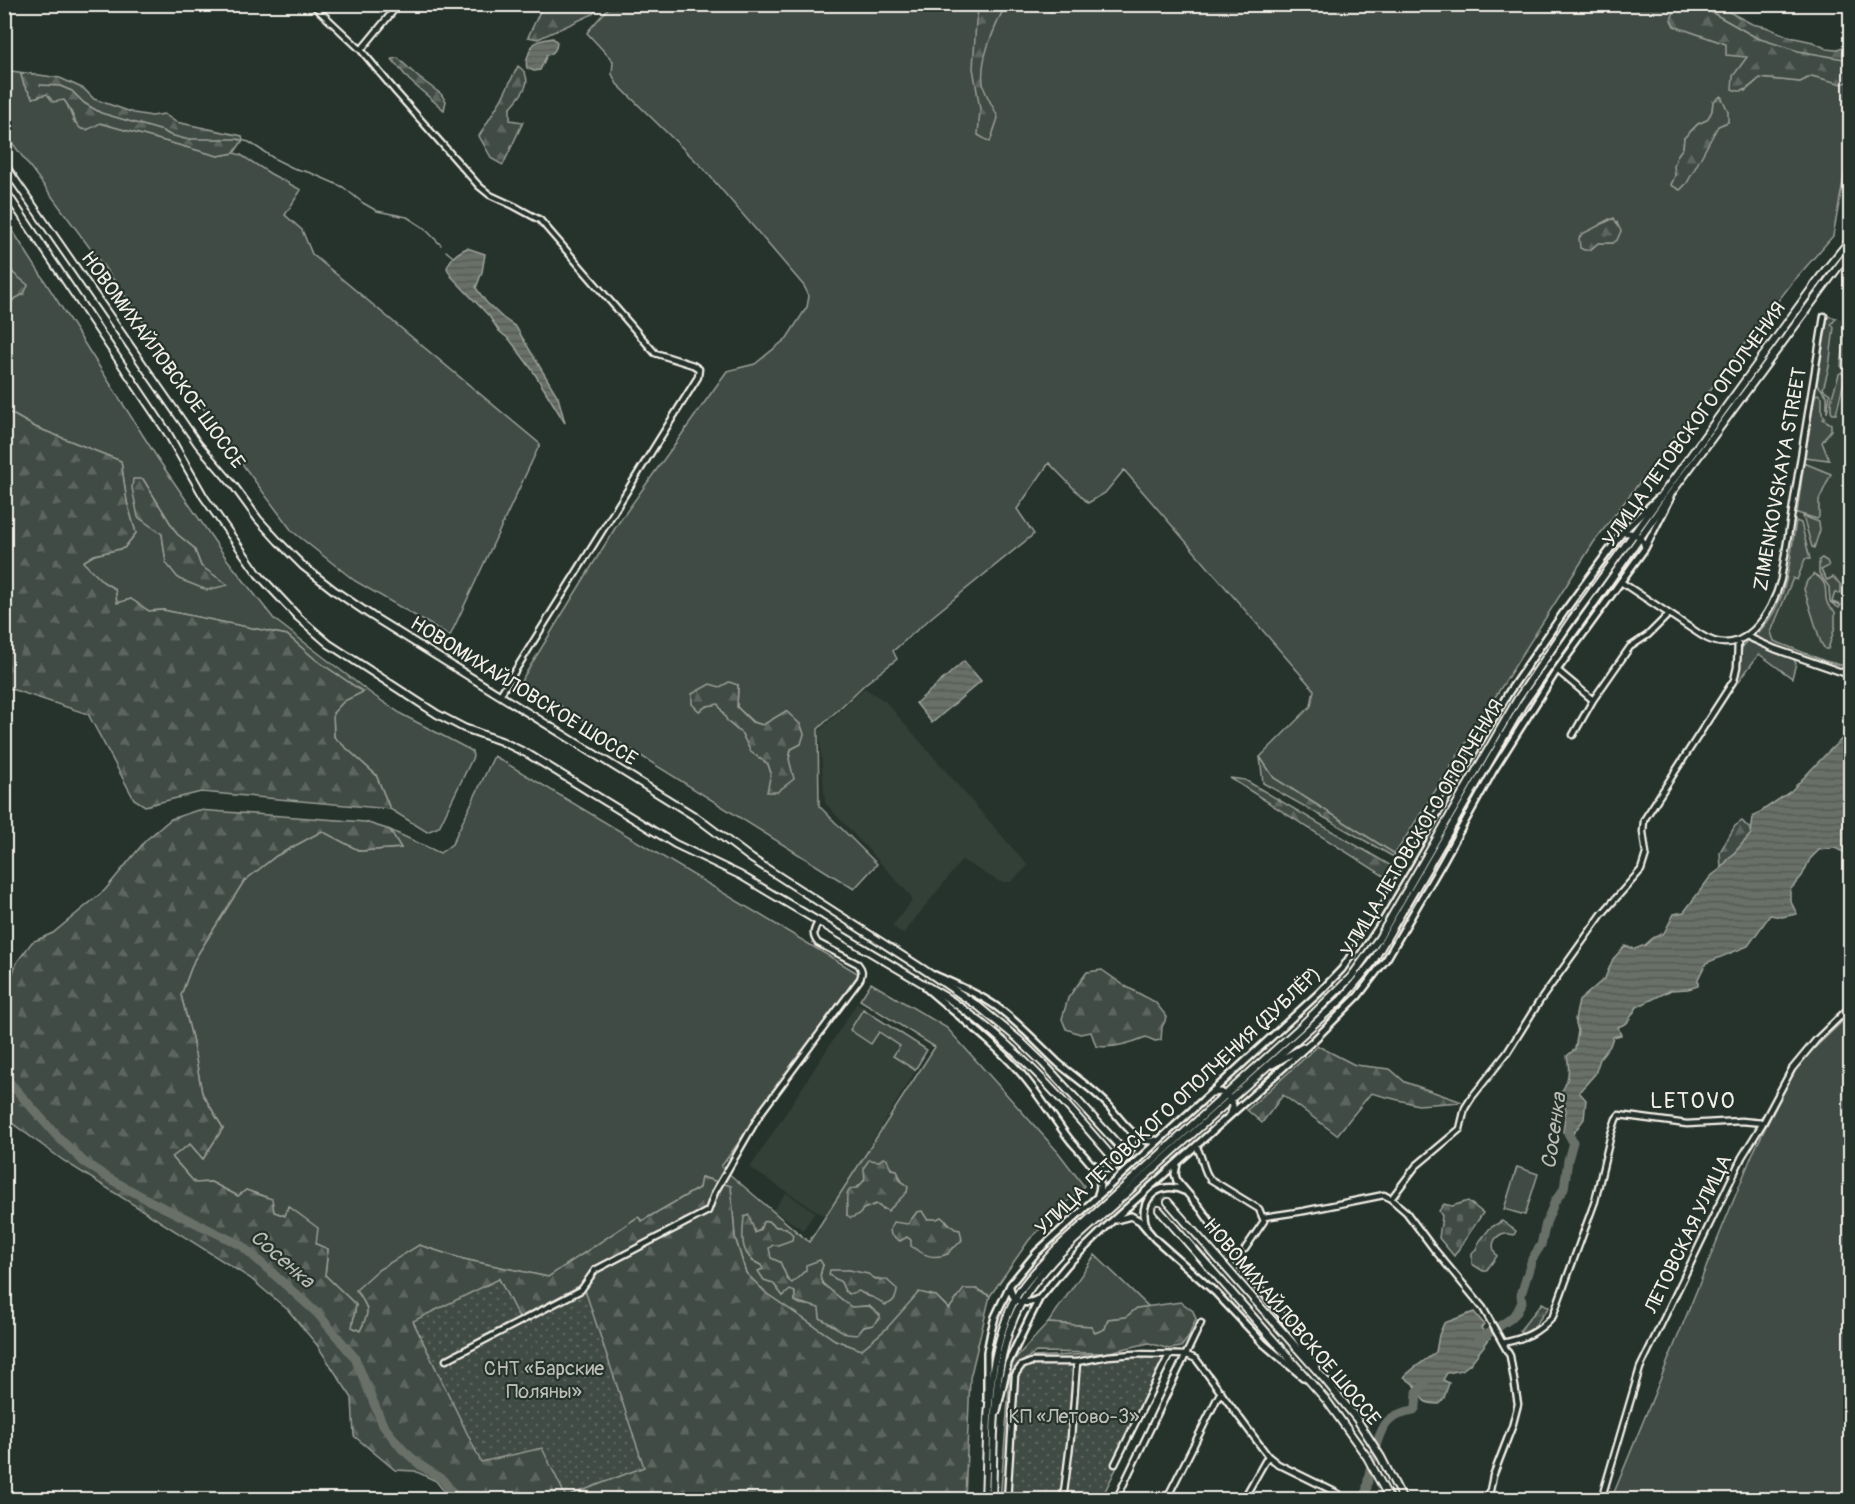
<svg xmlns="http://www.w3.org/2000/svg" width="1855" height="1504" font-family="Pangolin,sans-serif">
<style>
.built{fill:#333f39}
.grass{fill:#414b45;stroke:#9a9e96;stroke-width:1.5;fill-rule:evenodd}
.forest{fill:url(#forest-firs);stroke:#9a9e96;stroke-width:1.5;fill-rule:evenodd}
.cemetery{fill:url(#cemetery-stones);stroke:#9a9e96;stroke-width:1.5}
.park{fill:url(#park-tufts);stroke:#9a9e96;stroke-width:1.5}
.garden{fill:url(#garden-dots);stroke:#9a9e96;stroke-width:1.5}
.water{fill:url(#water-rules);stroke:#9fa39b;stroke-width:1.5}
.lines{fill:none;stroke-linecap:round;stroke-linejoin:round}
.stream{stroke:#9fa39b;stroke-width:1.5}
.river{stroke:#676f68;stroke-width:9}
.secondary-tunnel{stroke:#455049;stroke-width:6;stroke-dasharray:6 3;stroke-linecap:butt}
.minor-casing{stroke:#f4f1e8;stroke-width:9}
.tertiary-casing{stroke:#f4f1e8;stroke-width:10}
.secondary-casing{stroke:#f4f1e8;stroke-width:10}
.minor{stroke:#26332d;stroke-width:4.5}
.tertiary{stroke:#26332d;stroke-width:5}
.secondary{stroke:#26332d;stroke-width:6}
.labels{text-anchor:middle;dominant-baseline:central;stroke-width:4.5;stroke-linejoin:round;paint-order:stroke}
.street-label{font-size:20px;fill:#f4f1e8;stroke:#26332d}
.park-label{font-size:20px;fill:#bebfb7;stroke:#26332d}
.water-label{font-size:21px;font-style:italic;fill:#bcbdb5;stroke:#26332d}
.quarter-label{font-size:22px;letter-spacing:1.5px;fill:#f4f1e8;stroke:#26332d}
</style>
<defs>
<pattern id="forest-firs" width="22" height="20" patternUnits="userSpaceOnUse" patternTransform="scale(1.5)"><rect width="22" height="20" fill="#414b45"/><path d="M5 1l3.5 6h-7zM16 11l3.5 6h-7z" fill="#5d6560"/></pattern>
<pattern id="cemetery-stones" width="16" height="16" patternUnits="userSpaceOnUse" patternTransform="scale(1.5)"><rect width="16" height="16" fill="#414b45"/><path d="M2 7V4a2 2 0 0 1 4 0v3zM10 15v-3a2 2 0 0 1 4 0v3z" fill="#5d6560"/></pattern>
<pattern id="park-tufts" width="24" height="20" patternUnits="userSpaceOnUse" patternTransform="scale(1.5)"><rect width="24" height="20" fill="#414b45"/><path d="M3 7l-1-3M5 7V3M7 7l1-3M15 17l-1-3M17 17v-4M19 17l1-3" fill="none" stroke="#5d6560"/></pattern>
<pattern id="garden-dots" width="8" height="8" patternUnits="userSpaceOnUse" patternTransform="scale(1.5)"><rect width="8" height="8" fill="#414b45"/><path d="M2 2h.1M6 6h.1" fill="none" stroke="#5d6560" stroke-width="1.8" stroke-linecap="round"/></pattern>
<pattern id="water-rules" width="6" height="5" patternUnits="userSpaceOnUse" patternTransform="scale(1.5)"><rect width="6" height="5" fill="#676f68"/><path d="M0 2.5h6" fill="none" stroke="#565a55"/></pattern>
</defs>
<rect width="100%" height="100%" fill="#26332d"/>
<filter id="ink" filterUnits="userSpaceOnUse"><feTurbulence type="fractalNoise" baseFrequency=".0167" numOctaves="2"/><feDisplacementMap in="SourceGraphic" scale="12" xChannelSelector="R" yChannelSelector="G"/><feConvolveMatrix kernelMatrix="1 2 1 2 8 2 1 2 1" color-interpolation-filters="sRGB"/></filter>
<g filter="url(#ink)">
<path class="built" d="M1827,316L1850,320V674L1754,636L1775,610L1781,595L1785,581Z
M864,688L885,701L1028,866L1011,882H1000L962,860L903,934L892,926L912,901L911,896L825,803L819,731Z
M857,1003L928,1050L826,1217L750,1168Z
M786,1193L815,1212L803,1230L773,1210Z"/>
<path class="grass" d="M1033,4L1051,12L1077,4L1672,5L1675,9L1674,26L1726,44L1748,57L1745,91L1760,78L1800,82L1812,76L1827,80L1850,81V144L1833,236L1791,284L1594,542L1395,854L1274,778L1260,757L1311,706L1314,690L1124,470L1105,493L1088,503L1049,463L1017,509L1034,534L933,616L893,651L897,659L865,684L818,729L819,806L877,864L854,889L521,681L617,525L727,371L755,364L787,338L807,307L809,296L804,286L703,168L617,84L612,74L613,61L587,33L589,30L611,5ZM1713,102L1728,122L1718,126L1671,185L1675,176L1677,156L1683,148L1684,138L1698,124L1707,120L1712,111ZM1609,219L1617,222L1618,227L1613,243H1598L1590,250L1592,230ZM738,685L737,707L753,722L763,725L786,712L801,744L791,749L789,759L771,773L768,764L751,752L742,734L728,722L718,704L707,706Z
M4,70L25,73L21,75L24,85L33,98L47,94L64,100L67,104L74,122L87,130L100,123L218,156L234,153L241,155L271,174L301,190L285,215L302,230L312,254L540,444L450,636L355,581L292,531L240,461L121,290L5,133Z
M4,217L158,459L226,558L274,619L373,695L403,715L472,751L473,757L439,827L427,832L390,809L376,775L334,737L333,713L344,701L363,692L316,660L287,635L163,610L149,611L131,599L117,603L115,589L103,582L82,562L94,555L124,548L136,533L127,502L121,461L35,427L5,410V309L14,299L24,294L5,257ZM143,479L177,534L194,548L201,566L227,585L166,563L162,534Z
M1828,316L1836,318L1831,325L1834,327L1829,367L1823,389L1830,394L1827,413V396L1817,384Z
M1847,326H1850C1851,339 1852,359 1844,369L1841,366L1846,327Z
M1842,372L1845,377L1836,414H1832C1828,402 1836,386 1839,374Z
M1818,394L1822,397V414L1825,417L1823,419L1831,424V430L1822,442L1829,460L1805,457L1815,395Z
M1804,463L1831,474L1819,500V517L1817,519L1797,513Z
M1803,516L1819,522L1820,530L1814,548L1812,547Z
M1796,521L1801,523L1810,559H1805L1797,580L1793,578L1771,632L1774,641L1825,661L1845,666V662L1850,661V674L1774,647L1756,638L1754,636L1756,632H1759C1789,601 1789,562 1796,521Z
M1822,558L1827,561L1829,566L1821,570L1827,580L1833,577L1841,585V594L1835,592L1832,602L1841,605L1839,608L1830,602L1829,587L1819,573V560Z
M1814,574C1832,584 1822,594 1828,605C1830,608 1833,609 1835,612V627L1828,649H1825L1821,643L1804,589L1807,581Z
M1747,641L1793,658L1796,663L1792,678L1759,654L1739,681L1737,675L1742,646Z
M494,756L859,974L721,1167L809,1242L935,1047L860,1000L871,983L947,1028L1058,1152L1084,1186L1029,1240L990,1296L976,1289L949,1309L936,1296L886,1329L861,1350L835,1340L767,1294L746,1273L735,1237L731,1186L702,1177L699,1188L642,1221L638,1217L548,1277L463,1259L419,1245L357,1290C369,1309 371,1310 360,1331L352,1327L356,1305L325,1275L328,1250L316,1244L289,1206L286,1216L274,1212L271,1199L246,1190L238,1196L211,1182L195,1183L172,1157L190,1144L203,1159L223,1128L202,1093L192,1038L181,995L194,960L244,881L276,856L322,831L360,851L401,848L390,830L440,853L452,844ZM874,1161C882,1160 888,1168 897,1171L907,1192L895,1202L892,1207L883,1209L876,1204L847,1215L848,1205L857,1188L864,1181ZM917,1212L927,1219L946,1220L955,1230L911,1240L907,1237L908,1224ZM748,1215L755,1233L760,1230L763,1222L768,1221L777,1227L786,1228L769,1248L770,1258L780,1262L788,1280L792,1284L806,1270L823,1265C821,1272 818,1277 823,1284L851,1307L869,1306L877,1314L873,1325L864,1327L815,1306L800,1304L795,1301V1292L790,1289L783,1296L773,1283L759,1271L763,1269L761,1265L752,1261ZM849,1270C862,1273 874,1280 887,1280L877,1298L867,1296L859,1291H845L841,1282L844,1271Z
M863,1009L927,1050L915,1070L893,1056L900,1046L879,1032L871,1044L850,1030Z
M1850,1014V1499L1611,1500L1752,1155L1796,1066Z
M1517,1167L1538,1174L1525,1215L1504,1209Z
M1095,1255L1149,1307L1137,1308L1126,1317L1108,1319L1105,1329L1095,1333L1091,1326L1048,1323Z"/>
<path class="forest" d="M543,5V4L600,5L593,14L538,39L528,37Z
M979,5H1049L1016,11L1003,10C993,32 980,58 983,83C984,94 994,107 998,118L990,142L978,135L980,109L973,68L976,22Z
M1672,5H1716L1752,24L1766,27L1790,37L1813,42L1827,49L1835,50L1850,44V81L1842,84L1812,76L1800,82L1760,78C1750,86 1744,95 1732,89L1733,76L1747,57L1726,55V44L1674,26L1671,20L1675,9Z
M398,58L418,77L441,94L446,101L444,110L409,80L392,59Z
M518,66C537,79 521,96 510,108V120L523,122L503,165L492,159L479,136L501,100Z
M25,73L60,78L84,89L94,99L134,113L152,116L164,114L176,122L242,136L243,140L234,153L218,156L100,123C72,142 78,115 64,100L53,102L47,94L33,98L24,85L21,75Z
M1721,96L1728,111V122L1718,126L1687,183L1680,190L1671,185L1675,176L1674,166L1677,156L1683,148L1684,138L1698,124L1707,120L1712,111L1713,102Z
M1614,218L1621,231L1617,240L1613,243H1598L1590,250H1584L1580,248L1579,238L1582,234Z
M5,257L13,273L28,285L24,294L14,299L5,309Z
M5,410L35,427L121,461L127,502L136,533L124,548L94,555L83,562L103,582L115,589L117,603L131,599L149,611L163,610L287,635L316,660L363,692L344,701L333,713L334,737L376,775L390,809L201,792L145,806L134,799L88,714L5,687Z
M133,479H143L177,534L194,548L201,566L228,585L207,590L179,579L166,563L162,534L138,517L132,488Z
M729,682L738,685L737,707L752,722L763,725L786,711L801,725L804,734L801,744L791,749L789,759L794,779L777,792H767L771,773L768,764L751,752L742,734L728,722L718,704L707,706L699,711L692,704V694L710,684L720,687Z
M1260,757L1274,778L1395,854L1392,856L1263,783Z
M1230,778L1245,780L1393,867L1387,878Z
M198,810L365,822L390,830L401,848L360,851L322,831L276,856L244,881L194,960L181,995L192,1038L202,1093L223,1128L203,1159L190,1144L172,1157L195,1183L211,1182L238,1196L246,1190L272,1199L274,1212L285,1216L288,1206L318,1228L316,1244L328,1249L325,1275L356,1305L352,1327L360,1331C371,1310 369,1309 356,1290L378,1270L419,1245L463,1259L548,1277L638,1217L642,1221L699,1188L701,1177L731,1186L735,1237L746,1273L767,1294L835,1340L861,1350L886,1329L919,1292L936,1296L949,1309L964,1289H976L990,1296L970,1378L965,1499H448V1496L436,1481L415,1471L395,1470L354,1436L352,1398L317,1345L288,1310L250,1278L64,1161L5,1118V994L17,962L32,942L53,933L105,890L146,840L171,819ZM499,1279L518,1318L583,1284L481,1461Z
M1742,821L1749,828L1751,834L1721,868L1720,852L1735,826Z
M1102,970L1125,986L1155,1002L1167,1017L1162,1027L1161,1040L1155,1041L1146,1037C1131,1043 1112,1049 1096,1046L1091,1032L1080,1034L1066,1029L1062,1019L1068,998L1087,972Z
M1318,1046L1355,1065L1390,1069L1405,1082L1462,1102L1418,1105L1371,1093L1337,1135L1283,1095L1262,1123L1247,1110Z
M883,1158L887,1159L891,1169L897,1170L900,1180L908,1187L907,1192L888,1211L876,1204L863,1209L860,1214L851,1218L847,1215C848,1205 842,1187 857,1188C868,1178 864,1180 864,1167L869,1160L879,1161Z
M922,1211L927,1219H937L941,1217L955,1229L960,1230L962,1240L955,1247L951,1249L948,1254C932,1260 924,1255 911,1246V1240L907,1237L900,1241L891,1235L890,1230L894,1222L908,1224L917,1212Z
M749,1215L755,1233L760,1230L763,1222L768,1221L776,1227L786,1228L793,1235L792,1240L778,1245H773L769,1248L771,1258L780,1262L788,1280L792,1283L806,1270V1265L820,1260L823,1265C821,1272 818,1277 823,1284L851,1307L869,1306L880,1315V1318L873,1325L864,1327L857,1335L847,1334L820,1318L819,1308L795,1301V1292L790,1290L783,1296L773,1283L764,1280L758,1271L763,1269L761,1265C739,1256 742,1237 744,1217Z
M830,1270H849L868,1274L877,1280H887L897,1289C897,1298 893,1303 885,1305C877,1297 868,1297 859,1291L849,1294L845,1291L841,1282L829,1275Z
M1181,1302L1193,1311L1196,1319L1188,1338L1181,1347L1169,1349L1149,1343L1105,1353L1036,1352L1023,1361L1015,1374L1007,1499L1000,1500L1011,1363L1048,1323L1091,1326L1095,1333L1105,1329L1108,1319L1126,1317L1137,1308Z"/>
<path class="cemetery" d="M1468,1201L1483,1213L1454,1256L1439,1238L1442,1216L1439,1211L1444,1204L1452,1206Z"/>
<path class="park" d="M1502,1221L1516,1231L1514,1235L1504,1233C1493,1237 1490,1246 1497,1256L1486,1271H1483L1472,1264V1253L1476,1249L1479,1242L1490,1228Z
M1542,1303L1549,1307L1533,1328L1522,1334L1520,1330Z"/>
<path class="garden" d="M499,1279L519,1318L583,1284L644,1467L566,1497L542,1448L481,1462L413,1321Z
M1148,1351H1175L1101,1499L1007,1500L1015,1369L1033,1357Z"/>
<path class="water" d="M553,38L557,42C557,48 554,54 547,55L540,70L534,71L527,68C525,62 527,59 529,53C534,39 540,41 553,38Z
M467,248L485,254L482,272L476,288L486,302L503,318L516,327L558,397L565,423L533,371L510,340L499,331L489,316L451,276L447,268C451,257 457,253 467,248Z
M964,661L981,681L932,723L916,703Z
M1850,731V850L1843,852L1835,848L1819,850L1810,859L1802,876L1790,890V900L1797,914L1782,917L1770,915L1748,946L1706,963L1698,979V986L1688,989L1671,990L1637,1007L1627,1023L1618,1027L1621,1035L1613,1037L1610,1046L1600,1059L1595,1074L1579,1092L1586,1100L1584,1119L1572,1135L1563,1132L1566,1110L1560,1093C1569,1083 1570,1068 1567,1056L1575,1049L1578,1031L1575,1019L1579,1001L1605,978L1613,959L1625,946L1635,949L1645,945L1653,938L1664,933L1674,914L1684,912L1711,876L1719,870L1751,834L1753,817L1791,791L1827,753Z
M1474,1312L1484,1324L1481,1328L1490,1338L1470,1364L1462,1370L1447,1373L1443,1380L1449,1383L1444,1398L1439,1404C1420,1403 1424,1400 1416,1387C1413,1383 1408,1380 1404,1377C1413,1367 1425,1361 1436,1352L1439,1335L1444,1323Z"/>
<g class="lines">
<path class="stream" d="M1697,4L1757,38L1798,51L1850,60
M40,85L60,86L72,91L84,103L101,113L163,131L170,135L185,139H237L249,142L275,159L293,168L311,173L343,187L363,203L377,211L407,217L424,228L441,245
M446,251L453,257"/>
<path class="river" d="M4,1076L56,1135L84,1162L110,1179L150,1201L241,1245L318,1314L355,1358L383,1425L402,1449L420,1465L443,1480L458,1500
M1477,1341L1510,1319L1517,1312L1522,1302L1521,1295L1532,1259L1541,1245L1546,1223L1555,1201L1564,1189L1568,1160L1573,1142L1568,1133L1570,1121
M1366,1500C1366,1483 1376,1433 1388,1421C1394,1415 1405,1411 1414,1410L1416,1407L1417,1392L1425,1384"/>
<path class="secondary-tunnel" d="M1122,1149L1168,1202
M1113,1158L1159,1210"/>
<g class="minor-casing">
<path id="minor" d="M312,4L361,50L396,92L479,186L490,195L514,206L540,220L655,353L693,365L699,369L698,377L500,695
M361,50L399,4
M1621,582L1701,635C1743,662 1772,614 1781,579L1824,316
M1746,636L1775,649L1850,675
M1557,670L1593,700
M1573,735L1593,700L1630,647L1648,635L1669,614
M1196,1146C1203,1156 1202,1169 1210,1179L1259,1209L1264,1221L1245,1249
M1391,1199L1416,1166L1460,1129L1465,1108L1472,1097L1507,1053L1539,1002L1602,914L1641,870L1646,854L1643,832L1644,820L1734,680L1737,667L1738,641
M1264,1217L1304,1211L1384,1195L1391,1199L1406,1212L1433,1248L1483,1308L1510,1356L1518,1404L1512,1427L1493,1476L1488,1500
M1503,1343C1525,1338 1537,1334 1553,1316L1595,1201L1611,1134L1616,1119L1619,1115L1687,1124L1741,1121L1763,1123
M446,1360L581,1290L595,1270L708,1211L715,1192L760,1114L860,979C863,972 862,969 858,964L818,943C811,935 814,929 819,921
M1115,1464L1169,1355
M1007,1500L1015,1375L1021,1366L1031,1362H1077L1108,1356L1134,1354L1187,1355L1196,1359L1268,1456L1278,1464L1339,1494L1342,1500
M1063,1500L1071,1437L1077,1362
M1116,1500L1201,1323
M1166,1500L1221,1391
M1243,1500L1268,1456
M1601,1500L1640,1368L1742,1157L1763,1123L1792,1069L1816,1040L1850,1007"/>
</g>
<g class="tertiary-casing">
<path id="tertiary" d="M1622,533C1634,532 1643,536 1645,548
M935,975C956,985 978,993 997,1007C1019,1023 1038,1044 1058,1063C1073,1076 1090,1087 1104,1101C1118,1114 1136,1147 1156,1140
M926,988C957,1015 990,1039 1018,1070C1038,1092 1052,1117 1070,1140C1082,1155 1107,1174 1098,1194
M1272,1065L1303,1047
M1212,1093L1221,1092L1231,1099L1233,1106L1231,1113
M1092,1164C1113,1178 1137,1156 1132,1133
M1177,1164L1175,1174L1177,1181L1201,1209L1237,1261L1279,1312L1316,1366
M1116,1220L1131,1216L1140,1221L1155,1239L1216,1293L1264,1344L1303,1377
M1146,1225C1137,1200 1160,1179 1184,1191
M1010,1287C1012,1303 1025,1306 1038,1299
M987,1399V1352L991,1332L995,1317L1010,1285L1037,1252L1226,1079L1319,993L1342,969L1379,913L1509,692L1564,612L1622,533L1658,498
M997,1411L1008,1363L1019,1340L1039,1299L1067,1265L1111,1222L1313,1041L1358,996L1387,958L1442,863L1493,771L1557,670L1645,548L1670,499"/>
</g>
<g class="secondary-casing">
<path id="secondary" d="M4,164L198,444L234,486L258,519L278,541L303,566L335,591L372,616L696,817L752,859L923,969L978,1006L1018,1039L1043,1063L1122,1149
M4,189L167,432L204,497L258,574L298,617L329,644L437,714L464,728L501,741L528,754L675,844L740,875L949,999C1014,1043 1062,1099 1113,1158
M1168,1202L1326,1381L1356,1418L1381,1457L1403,1500
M1159,1210L1327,1401L1367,1457L1390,1500
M985,1500C988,1433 984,1360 1015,1299C1025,1280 1042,1265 1056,1249L1297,1030L1351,977L1379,938L1517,700L1572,619L1824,272L1850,240
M992,1500C995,1432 989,1352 1027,1293C1036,1279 1048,1266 1059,1254L1342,999L1372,963L1523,704L1675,488L1850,251"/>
</g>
<use href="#minor" class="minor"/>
<use href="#tertiary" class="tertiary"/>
<use href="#secondary" class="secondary"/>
</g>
</g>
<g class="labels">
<g class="street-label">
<text transform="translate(163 360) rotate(54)">НОВОМИХАЙЛОВСКОЕ ШОССЕ</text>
<text transform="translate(1694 424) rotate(-54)">УЛИЦА ЛЕТОВСКОГО ОПОЛЧЕНИЯ</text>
<text transform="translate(1780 479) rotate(-80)">ZIMENKOVSKAYA STREET</text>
<text transform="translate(524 691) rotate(32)">НОВОМИХАЙЛОВСКОЕ ШОССЕ</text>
<text transform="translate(1422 828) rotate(-59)">УЛИЦА ЛЕТОВСКОГО ОПОЛЧЕНИЯ</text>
<text transform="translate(1178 1101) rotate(-43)">УЛИЦА ЛЕТОВСКОГО ОПОЛЧЕНИЯ (ДУБЛЁР)</text>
<text transform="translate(1688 1234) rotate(-64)">ЛЕТОВСКАЯ УЛИЦА</text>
<text transform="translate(1292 1322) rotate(50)">НОВОМИХАЙЛОВСКОЕ ШОССЕ</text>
</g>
<g class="park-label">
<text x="544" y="1368">СНТ «Барские<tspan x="544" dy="23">Поляны»</tspan></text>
<text x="1074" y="1416">КП «Летово-3»</text>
</g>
<g class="water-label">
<text transform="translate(1554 1131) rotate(-82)">Сосенка</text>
<text transform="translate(282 1259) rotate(41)">Сосенка</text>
</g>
<g class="quarter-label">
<text x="1693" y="1101">LETOVO</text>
</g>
</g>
<rect width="1855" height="1504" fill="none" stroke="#26332d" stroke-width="24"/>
<rect x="12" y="12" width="1831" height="1480" fill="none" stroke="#f4f1e8" stroke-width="2" filter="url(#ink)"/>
</svg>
